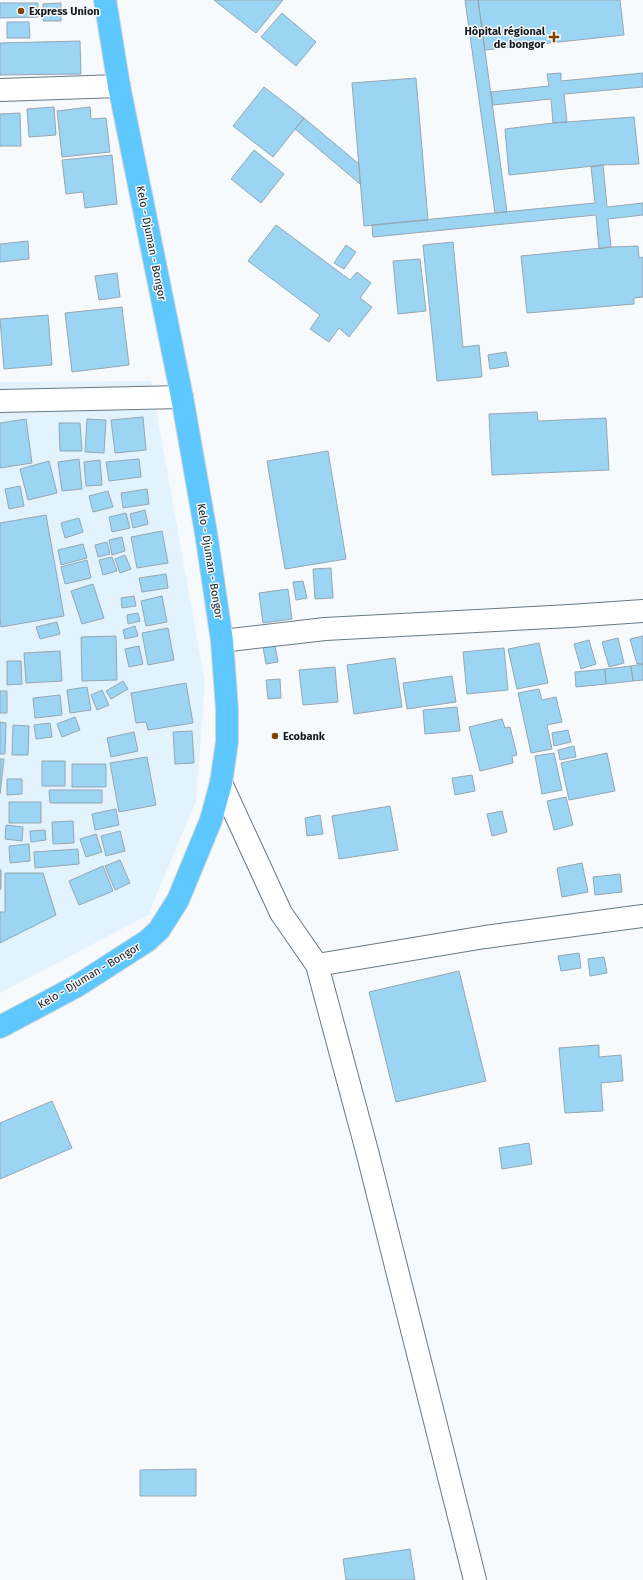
<svg xmlns="http://www.w3.org/2000/svg" width="643" height="1580" font-family="'Fira Sans',sans-serif">
<style>
.built{fill:#e3f3fd}
.building{fill:#9cd4f4;stroke:#95a7b2}
.lines{fill:none;stroke-linecap:round;stroke-linejoin:round}
.minor-casing{stroke:#687983;stroke-width:24}
.highway-casing{stroke:#d5d6d6;stroke-width:24}
.minor{stroke:#fff;stroke-width:22}
.highway{stroke:#5ec7fd;stroke-width:22}
.poi-dot{fill:#814301;stroke:#f6fafc;stroke-width:1.5}
.labels{text-anchor:middle;dominant-baseline:central;stroke-width:3;stroke-linejoin:round;paint-order:stroke}
.poi-label{font-size:11px;font-weight:bold;fill:#13191d;stroke:#f6fafc;text-anchor:start}
.street-label{font-size:11px;fill:#13191d;stroke:#f6fafc}
</style>
<rect width="100%" height="100%" fill="#f6fafc"/>
<path class="built" d="M151,381L205,683L196,801L148,915L0,993V382Z"/>
<path class="building" d="M214,0H283L256,33Z
M465,0H478L507,212L495,213Z
M478,0H620L624,35L485,50Z
M0,3H38V17L0,18Z
M61,3V21H43V4Z
M282,13L316,42L296,66L261,37Z
M7,22H29L30,38H7Z
M80,41L81,74L0,75V43Z
M561,73V81L643,73V87L564,94L567,122L553,123L551,99L493,105L491,92L549,86L547,74Z
M416,78L428,220L364,226L352,83Z
M264,87L304,118L273,157L233,126Z
M54,107L56,135L29,137L27,109Z
M90,107L91,119L106,118L110,152L62,157L57,111Z
M20,113L21,146H0V114Z
M634,117L639,164L603,165L509,175L505,129L553,123Z
M304,118L359,164L360,184L295,129Z
M254,150L284,174L261,203L231,179Z
M112,155L117,204L85,208L83,192L66,194L62,160Z
M603,165L607,207L643,203V215L608,219L611,247L599,249L596,215L373,237L372,225L595,203L591,167Z
M276,225L350,280L357,272L371,283L360,298L372,307L349,337L339,328L329,342L310,329L320,315L248,261Z
M28,241L29,259L0,262V244Z
M453,242L463,347L479,345L482,377L437,381L423,245Z
M346,245L356,252L344,269L334,263Z
M638,246L639,258L643,257V297L634,298V304L527,313L521,256L611,247Z
M420,259L426,311L398,314L393,261Z
M117,273L120,297L99,300L95,276Z
M122,307L129,365L72,372L65,313Z
M48,315L52,365L4,369L0,319Z
M506,352L509,366L490,369L488,355Z
M537,412L538,421L606,418L609,470L492,475L489,414Z
M143,417L146,450L115,453L111,420Z
M26,419L32,463L0,468V423Z
M87,419L106,420L104,453L85,452Z
M59,423H80L82,451H60Z
M328,451L346,559L285,569L267,461Z
M79,459L82,489L62,491L58,462Z
M139,459L141,477L109,481L106,462Z
M100,460L102,485L86,486L84,462Z
M49,461L57,493L28,500L20,469Z
M20,486L24,506L9,509L5,489Z
M147,489L149,504L123,508L121,493Z
M108,491L113,507L93,512L89,496Z
M145,510L148,524L133,528L130,514Z
M126,513L130,528L112,532L109,517Z
M46,515L64,616L1,627L0,619V523Z
M79,518L83,532L65,538L61,523Z
M162,531L168,563L137,568L131,537Z
M122,537L125,551L112,555L109,540Z
M107,542L110,554L98,557L95,545Z
M83,544L87,558L61,565L58,550Z
M125,555L131,569L120,573L115,559Z
M112,557L117,571L103,575L99,560Z
M87,560L91,578L65,584L61,567Z
M331,568L333,598L315,599L313,569Z
M166,574L168,588L142,592L139,578Z
M303,581L307,598L296,600L293,582Z
M93,584L104,618L82,624L71,591Z
M288,589L292,619L263,623L259,593Z
M134,596L136,606L122,608L121,598Z
M162,596L167,622L146,626L141,601Z
M138,613L140,621L128,624L127,615Z
M57,622L60,634L40,639L36,627Z
M135,626L138,636L125,639L123,630Z
M168,628L174,660L148,665L142,633Z
M116,636L117,680L82,681L81,637Z
M643,636V663L637,664L630,639Z
M618,638L624,663L609,667L602,642Z
M589,640L596,664L581,669L574,644Z
M539,643L548,683L517,689L508,649Z
M275,645L278,662L266,664L263,647Z
M139,646L143,664L129,667L125,649Z
M504,648L508,690L467,694L463,652Z
M60,651L62,681L26,683L24,653Z
M395,658L402,707L354,714L347,665Z
M7,661H21L22,684L7,685Z
M643,664V680L633,681L631,666Z
M631,666L633,681L606,684L605,669Z
M335,667L338,702L303,705L299,670Z
M605,669L606,684L576,687L575,672Z
M452,676L456,702L407,709L403,683Z
M280,679L281,698L268,699L266,680Z
M123,681L128,689L111,699L106,691Z
M186,683L193,723L148,730L146,722L136,723L131,693Z
M87,687L91,710L70,713L67,690Z
M539,689L542,700L556,697L562,722L547,725L552,749L531,753L518,693Z
M102,690L109,705L97,710L91,695Z
M0,691H7V713H0Z
M60,695L62,715L35,718L33,698Z
M457,707L460,731L425,734L423,710Z
M75,717L80,730L62,737L57,724Z
M502,719L505,728L510,727L517,755L512,756L513,763L480,771L469,727Z
M0,722L6,723L5,754H0Z
M50,723L52,737L36,739L34,725Z
M13,725L29,726L28,755H12Z
M568,730L571,742L554,746L552,733Z
M192,731L194,763L175,764L173,732Z
M134,732L138,751L111,757L107,738Z
M574,746L576,757L560,760L558,750Z
M554,753L562,790L542,794L535,756Z
M607,753L615,791L569,800L561,763Z
M147,757L156,805L119,812L110,763Z
M0,759H4L0,794Z
M42,761H65V786H42Z
M72,764H106V787H72Z
M472,775L475,791L455,795L452,778Z
M7,779H22V794L7,795Z
M49,790H102V803H50Z
M566,797L573,825L554,830L547,801Z
M9,802H41V823H9Z
M390,806L398,850L339,859L332,816Z
M116,809L119,825L95,830L92,814Z
M502,811L507,832L492,836L487,814Z
M320,815L323,834L307,836L305,818Z
M73,821L74,843L53,844L52,822Z
M6,825L23,827L22,841L5,839Z
M45,830L46,840L31,842L30,831Z
M120,831L125,851L106,856L101,836Z
M96,834L102,852L86,857L80,839Z
M29,844L30,861L10,863L9,846Z
M78,849L79,864L35,868L34,852Z
M120,860L130,883L115,890L105,866Z
M582,863L588,892L562,897L557,868Z
M103,866L113,891L79,905L69,881Z
M0,870H1V889L0,890Z
M5,873H43L56,915L0,943V912H5Z
M620,874L622,892L595,895L593,877Z
M579,953L581,968L561,971L558,956Z
M604,957L607,973L590,976L588,959Z
M459,971L486,1081L396,1102L369,992Z
M599,1045V1057L621,1055L623,1081L601,1083L603,1111L565,1113L559,1048Z
M52,1101L72,1148L0,1179V1123Z
M529,1143L532,1164L502,1169L499,1148Z
M196,1469V1496H140V1470Z
M410,1549L415,1580H346L343,1559Z"/>
<g class="lines">
<g class="minor-casing">
<path id="minor" d="M0,90L119,86
M0,401L182,397
M222,641L325,629L570,616L643,611
M221,783L281,913L317,965L367,1151L475,1580
M317,965L485,937L643,916"/>
</g>
<g class="highway-casing">
<path id="highway" d="M0,1027L77,986L147,941L159,930L178,900L211,820L221,783L227,742V709L222,641L206,533L182,397L119,86L105,0"/>
</g>
<use href="#minor" class="minor"/>
<use href="#highway" class="highway"/>
</g>
<g class="poi-dot">
<circle cx="21" cy="11" r="4"/>
<path d="M552 31h4v4h4v4h-4v4h-4v-4h-4v-4h4z"/>
<circle cx="275" cy="736" r="4"/>
</g>
<g class="labels">
<g class="poi-label">
<text x="29" y="11">Express Union</text>
<text x="545" y="31" text-anchor="end">Hôpital régional<tspan x="545" dy="13">de bongor</tspan></text>
<text x="283" y="736">Ecobank</text>
</g>
<g class="street-label">
<text transform="translate(151 243) rotate(79)">Kelo - Djuman - Bongor</text>
<text transform="translate(210 561) rotate(81)">Kelo - Djuman - Bongor</text>
<text transform="translate(89 976) rotate(-31)">Kelo - Djuman - Bongor</text>
</g>
</g>
</svg>
